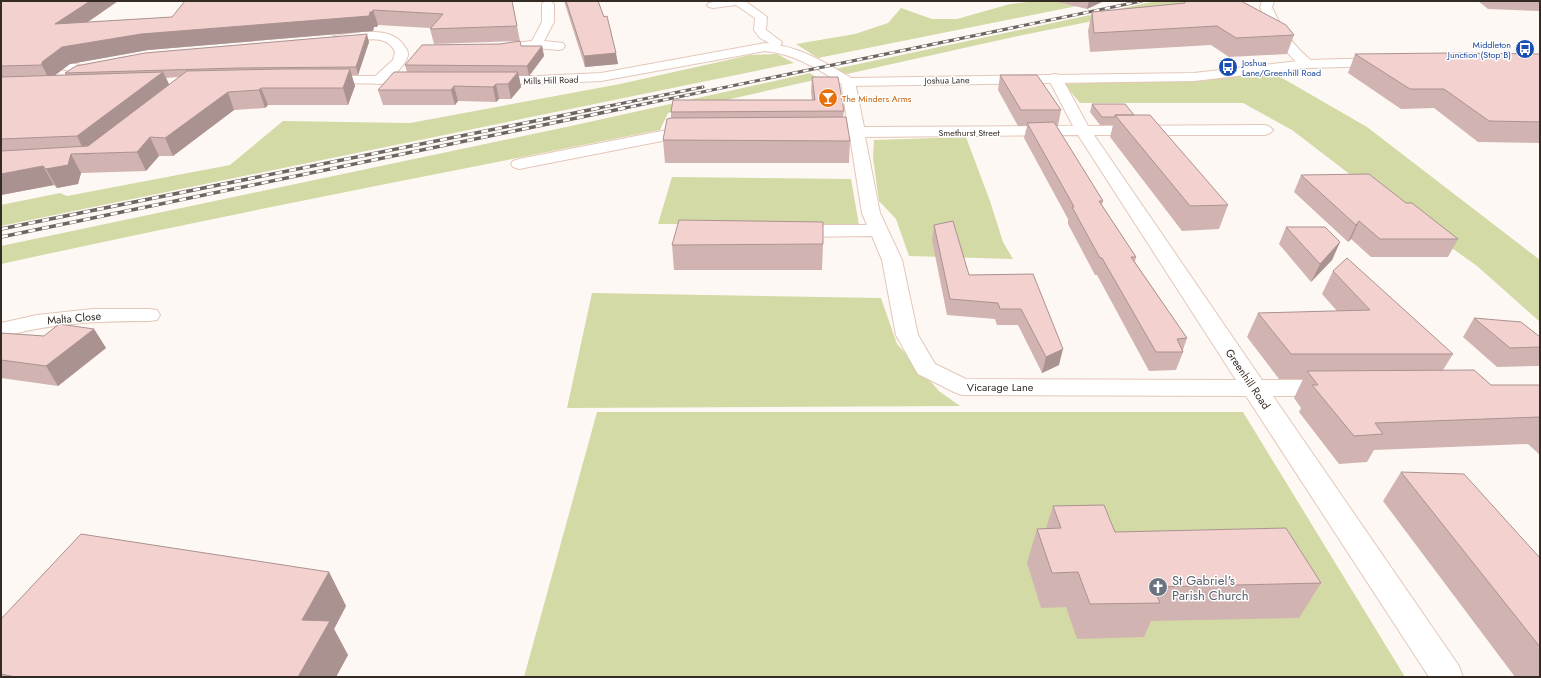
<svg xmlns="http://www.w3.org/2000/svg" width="1541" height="678" font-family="Jost,sans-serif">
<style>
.green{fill:#d4daa5}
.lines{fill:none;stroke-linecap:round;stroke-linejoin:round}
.street-casing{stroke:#e3c7b8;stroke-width:2}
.secondary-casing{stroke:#e3c7b8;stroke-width:2}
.street{fill:#fff;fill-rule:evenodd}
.secondary{fill:#fff;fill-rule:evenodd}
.rail-far1-casing{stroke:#6e6560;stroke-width:3}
.rail-casing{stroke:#6e6560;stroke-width:3.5}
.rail-far1{stroke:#fff;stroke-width:2;stroke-dasharray:5.5;stroke-linecap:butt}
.rail{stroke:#fff;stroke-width:2.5;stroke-dasharray:7;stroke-linecap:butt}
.wall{fill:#d1b4b1;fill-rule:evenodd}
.shaded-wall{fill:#aa9290}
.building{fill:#f3d1ce;stroke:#aa9290}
.labels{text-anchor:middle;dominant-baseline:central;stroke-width:3;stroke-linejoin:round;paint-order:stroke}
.far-transit-label{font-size:9px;fill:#164399;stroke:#fff;text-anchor:end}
.far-street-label{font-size:9px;fill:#352b25;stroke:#fff}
.far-food-label{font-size:9px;fill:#c56008;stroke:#fff;text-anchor:start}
.street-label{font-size:11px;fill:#352b25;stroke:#fff}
.near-worship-label{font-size:13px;fill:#5b616d;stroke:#fff;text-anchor:start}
</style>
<rect width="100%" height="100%" fill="#fef8f5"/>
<path class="green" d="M1038,1H1102L818,58L796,44L855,34L888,23L901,8L932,19H957L1010,4Z
M1156,1H1193L1023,35L847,74L835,69Z
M777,54L794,63L1,226V205L60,193L67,196L230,165L283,121L410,123L620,84L750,55Z
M1270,71L1367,127L1540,260V322L1477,266L1373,192L1292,130L1243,103H1080L1064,84L1226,78Z
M810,73L819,79L668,113L660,130C440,173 220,216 1,264V246L571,126Z
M966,137L990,201L1003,242L1013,259L909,256L896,219L879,201L873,158L874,140Z
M672,177L851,179L859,225L658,224Z
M592,293L881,298L897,344L939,391L960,406L567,408Z
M597,412H1243L1405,677H524Z"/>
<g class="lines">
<g class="street-casing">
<path id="street" d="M550,1L554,4V22L544,41L563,43L565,46L563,49L559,50L536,48L494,53L489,52L488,49L489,46L532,41L542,22V4L544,2Z
M745,1L767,17L766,30L782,42L778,50H770L768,47L769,43L760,38L754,30L755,18L736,5L713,8L709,7L707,5L709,3L717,1Z
M1262,1H1274L1272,7C1281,28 1294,47 1312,61L1314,64L1312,67H1302C1283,51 1270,30 1260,7Z
M362,32C378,31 396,32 405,47C407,49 408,52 408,55C406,65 391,79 382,83C379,84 376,84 373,83L371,80L393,60L395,52C385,28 351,46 334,42L332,39L334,36Z
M61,61L80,65L82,68L80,71L75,72L56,68L54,65L56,62Z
M1055,74L1060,75L1062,78L1088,126L1265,125L1270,127L1273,130L1270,133L1265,135H1094L1262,380H1328L1336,383L1340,388L1336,393L1328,396H1273L1459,666L1463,677H1429L1246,396L962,395L954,392L918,374L915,369L896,335L882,260L872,236L794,237L787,235L785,231L787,227L794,225H867L862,213L850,137L837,135L834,132L837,129L848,127L841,82L843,79L848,78L853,79L855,82L864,127L1073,126L1048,78L1050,75ZM1078,135L1236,380L966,379L935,364L918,335L902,260L880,213L865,137Z
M672,129L698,131L701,134L698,137L672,139L519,169L513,167L511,164L513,161L519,159Z
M93,309H149L157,310L160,315L157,320L149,321C95,321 53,323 1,337V323L37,315Z"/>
</g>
<g class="secondary-casing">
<path id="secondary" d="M765,43C798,46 823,61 851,78L1194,73L1307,60L1381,58L1386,59L1388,62L1386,65L1381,66L1307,68L1194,81L848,86L843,85C818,69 795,54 765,51L601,81L538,84H489L484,83L482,80L484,77L489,76H538L601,73Z
M323,76H417L422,77L424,80L422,83L417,84L318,83L316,80L318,77Z"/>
</g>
<use href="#street" class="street"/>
<use href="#secondary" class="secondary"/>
<g class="rail-far1-casing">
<path id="rail-far1" d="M594,109L703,87
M620,109L1142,1"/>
</g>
<g class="rail-casing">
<path id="rail" d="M1,229L599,108
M1,237L625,108"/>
</g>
<use href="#rail-far1" class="rail-far1"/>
<use href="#rail" class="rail"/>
</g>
<path class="wall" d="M1,1H118L88,22L512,1L520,41L434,44L430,29V28L378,25L377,27H374L373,31L148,50L70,64L55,75H66L65,73L369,42L358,75H351L355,86L348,105H268L265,108L234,110L173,156H159L146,171L81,173L78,184L57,188L54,185L1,195ZM179,77L169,85L166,78Z
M564,1H598L618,64L585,67Z
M1054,1H1104L1087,9Z
M1184,1H1241L1294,35L1287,54L1229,57L1211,45L1090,52L1088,31L1092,12L1184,3Z
M1478,1H1540V11L1488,9Z
M521,46H542L544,56L529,76H519L521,87L511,99H499L496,102L458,101L455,105H383L378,90L407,72L405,65Z
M1355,54H1540V143L1478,142L1434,108L1401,109L1348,73Z
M1000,75L1061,110L1058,126H1056L1103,201L1102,205L1136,257L1135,262L1187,338L1183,350V352L1176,370L1149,371L1097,275H1095L1068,224V219L1024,138L1027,126H1018L998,90Z
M812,77L844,111L843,117L850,141L849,163H665L663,140L671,118V112L812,100L811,92Z
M1092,104L1134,115L1228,205L1219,229L1182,231L1110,137L1113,125H1100L1090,112Z
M1301,175L1406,203L1458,239L1448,257H1371L1351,239L1348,242L1294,192Z
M934,225L969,275L1033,274L1059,365L1042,373L1018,325H997L995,319L947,315L932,240Z
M1286,227L1340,242L1332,260L1311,282L1279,244Z
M823,244L822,270H674L672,245Z
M1333,271L1453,354L1443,370L1491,385H1540V455L1528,444L1374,450L1367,462L1339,464L1299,412L1301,408L1294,398L1303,379H1279L1247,337L1258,313L1337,311L1322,294Z
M1474,318L1540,337V364L1539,366L1497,367L1463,337Z
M94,329L106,348L58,386L1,378V333L44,336Z
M1401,472L1540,558V677H1515L1383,501Z
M1053,506L1115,532L1321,583L1299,618L1151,621L1144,637L1077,639L1066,607L1041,608L1027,563L1037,529L1046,528Z
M329,572L346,606L334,629L348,655L336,677H1V619Z"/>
<path class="shaded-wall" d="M90,1H118L63,39L55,24Z
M1089,1H1104L1087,9Z
M373,10L378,25L377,27H374L373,31L148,50L70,64L50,79V82L42,65V62L62,47L141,34L370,12Z
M367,34L369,42L358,75L356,67Z
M542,46L544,56L529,76L527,66Z
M616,53L618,64L585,67L584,56Z
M350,69L355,86L348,105L343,88Z
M163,72L171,88L86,155L77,136Z
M518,72L521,87L511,99L508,84Z
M496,84L499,99L496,102L493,87Z
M454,86L458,101L455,105L451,90Z
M261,88L268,105L265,108L259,90Z
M228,92L234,110L173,156L165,138Z
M150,137L159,156L146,171L137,152Z
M71,154L81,173L78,184L57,188L46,169Z
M43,166L54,185L1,195V174Z
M1359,221L1351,239L1348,242L1356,225Z
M1340,242L1332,260L1311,282L1320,264Z
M94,329L106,348L58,386L46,366Z
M1063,349L1059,365L1042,373L1046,357Z
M329,572L346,606L334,629L348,655L336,677H298L302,620Z"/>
<path class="building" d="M1,1H90L55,24L172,17L185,1H512L517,26L430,29L443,14L373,10L372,12H370L369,16L141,34L62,47L42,62V65L1,66Z
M566,1H598L604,17L607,16L616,53L584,56Z
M1185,1H1241L1286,25L1294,35L1236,38L1217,26L1094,33L1092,12L1185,3Z
M367,34L356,67L238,68L65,73L76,66L145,53Z
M520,41L521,46H542L527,66L405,65L422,45L500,44Z
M1448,53L1540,54V122L1489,121L1444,89H1410L1355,54Z
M282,69H350L343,88H261L259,90L228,92L165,138L150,137L137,152L71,154L68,165L46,169L43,166L1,174V151L88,146L187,71Z
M163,72L77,136L1,139V77Z
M394,72H518L508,84H496L493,87L454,86L451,90H378Z
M1000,75H1037L1061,110H1021Z
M812,77H838L844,111L671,112L673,100H815Z
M1092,104H1125L1134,115H1115V117H1102Z
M1115,115H1150L1228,205L1190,206Z
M846,117L850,141L663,140L667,119L671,118Z
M1054,122L1103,201H1099L1136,257H1131L1187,338L1177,339L1183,352H1156L1102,258H1100L1072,207H1074L1072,203L1027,123Z
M1369,174L1406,203H1412L1458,239H1380L1359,221L1356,225L1301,175Z
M679,220L823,222V244L672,245Z
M953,221L969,275L1033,274L1063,349L1046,357L1021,309H1000L998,303L950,299L934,225Z
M1286,227H1325L1340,242L1320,264Z
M1347,258L1453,354H1291L1258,313L1370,310L1333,271Z
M1474,318L1521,322L1540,337V347L1510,348Z
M59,324L94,329L46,366L1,360V333L44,336Z
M1474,370L1491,385H1540V417L1375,423L1383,434L1354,436L1312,385H1318L1307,371Z
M1401,472L1464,474L1540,558V647Z
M1104,505L1115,532L1286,528L1321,583L1153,587L1160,603L1090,604L1078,572L1052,573L1037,529L1061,528L1053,506Z
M81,534L329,572L302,620L330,621L298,677H15L1,674V619Z"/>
<defs>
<g id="bus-disc" transform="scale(1)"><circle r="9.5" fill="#1a4fb4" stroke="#fff"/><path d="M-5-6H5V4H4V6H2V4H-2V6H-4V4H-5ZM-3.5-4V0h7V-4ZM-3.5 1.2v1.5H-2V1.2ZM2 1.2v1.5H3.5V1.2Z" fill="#fff"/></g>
<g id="bar-disc" transform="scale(1)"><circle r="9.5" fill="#e8710a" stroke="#fff"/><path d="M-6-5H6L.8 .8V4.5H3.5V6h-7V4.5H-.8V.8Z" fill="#fff"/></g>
<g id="church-disc" transform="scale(1)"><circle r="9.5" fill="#6b7280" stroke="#fff"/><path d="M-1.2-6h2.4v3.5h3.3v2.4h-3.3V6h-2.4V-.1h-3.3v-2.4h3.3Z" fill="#fff"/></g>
</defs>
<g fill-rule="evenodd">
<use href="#bus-disc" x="1525" y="49"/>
<use href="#bus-disc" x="1228" y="67"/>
<use href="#bar-disc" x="828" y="98"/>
<use href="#church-disc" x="1158" y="587"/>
</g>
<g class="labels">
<g class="far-transit-label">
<text x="1511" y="44">Middleton<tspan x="1511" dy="10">Junction (Stop B)</tspan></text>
<text x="1242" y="62" text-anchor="start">Joshua<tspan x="1242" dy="10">Lane/Greenhill Road</tspan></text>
</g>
<g class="far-street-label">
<text transform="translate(551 80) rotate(-2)">Mills Hill Road</text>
<text transform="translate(947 80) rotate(-1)">Joshua Lane</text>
<text x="969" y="132">Smethurst Street</text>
</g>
<g class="far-food-label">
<text x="842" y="98">The Minders Arms</text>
</g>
<g class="street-label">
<text transform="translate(74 318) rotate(-5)">Malta Close</text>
<text transform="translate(1248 379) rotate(56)">Greenhill Road</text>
<text x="1000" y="387">Vicarage Lane</text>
</g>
<g class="near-worship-label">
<text x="1172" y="580">St Gabriel's<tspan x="1172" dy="15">Parish Church</tspan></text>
</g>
</g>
<rect width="1541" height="678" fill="none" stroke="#352b25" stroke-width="4"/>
</svg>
